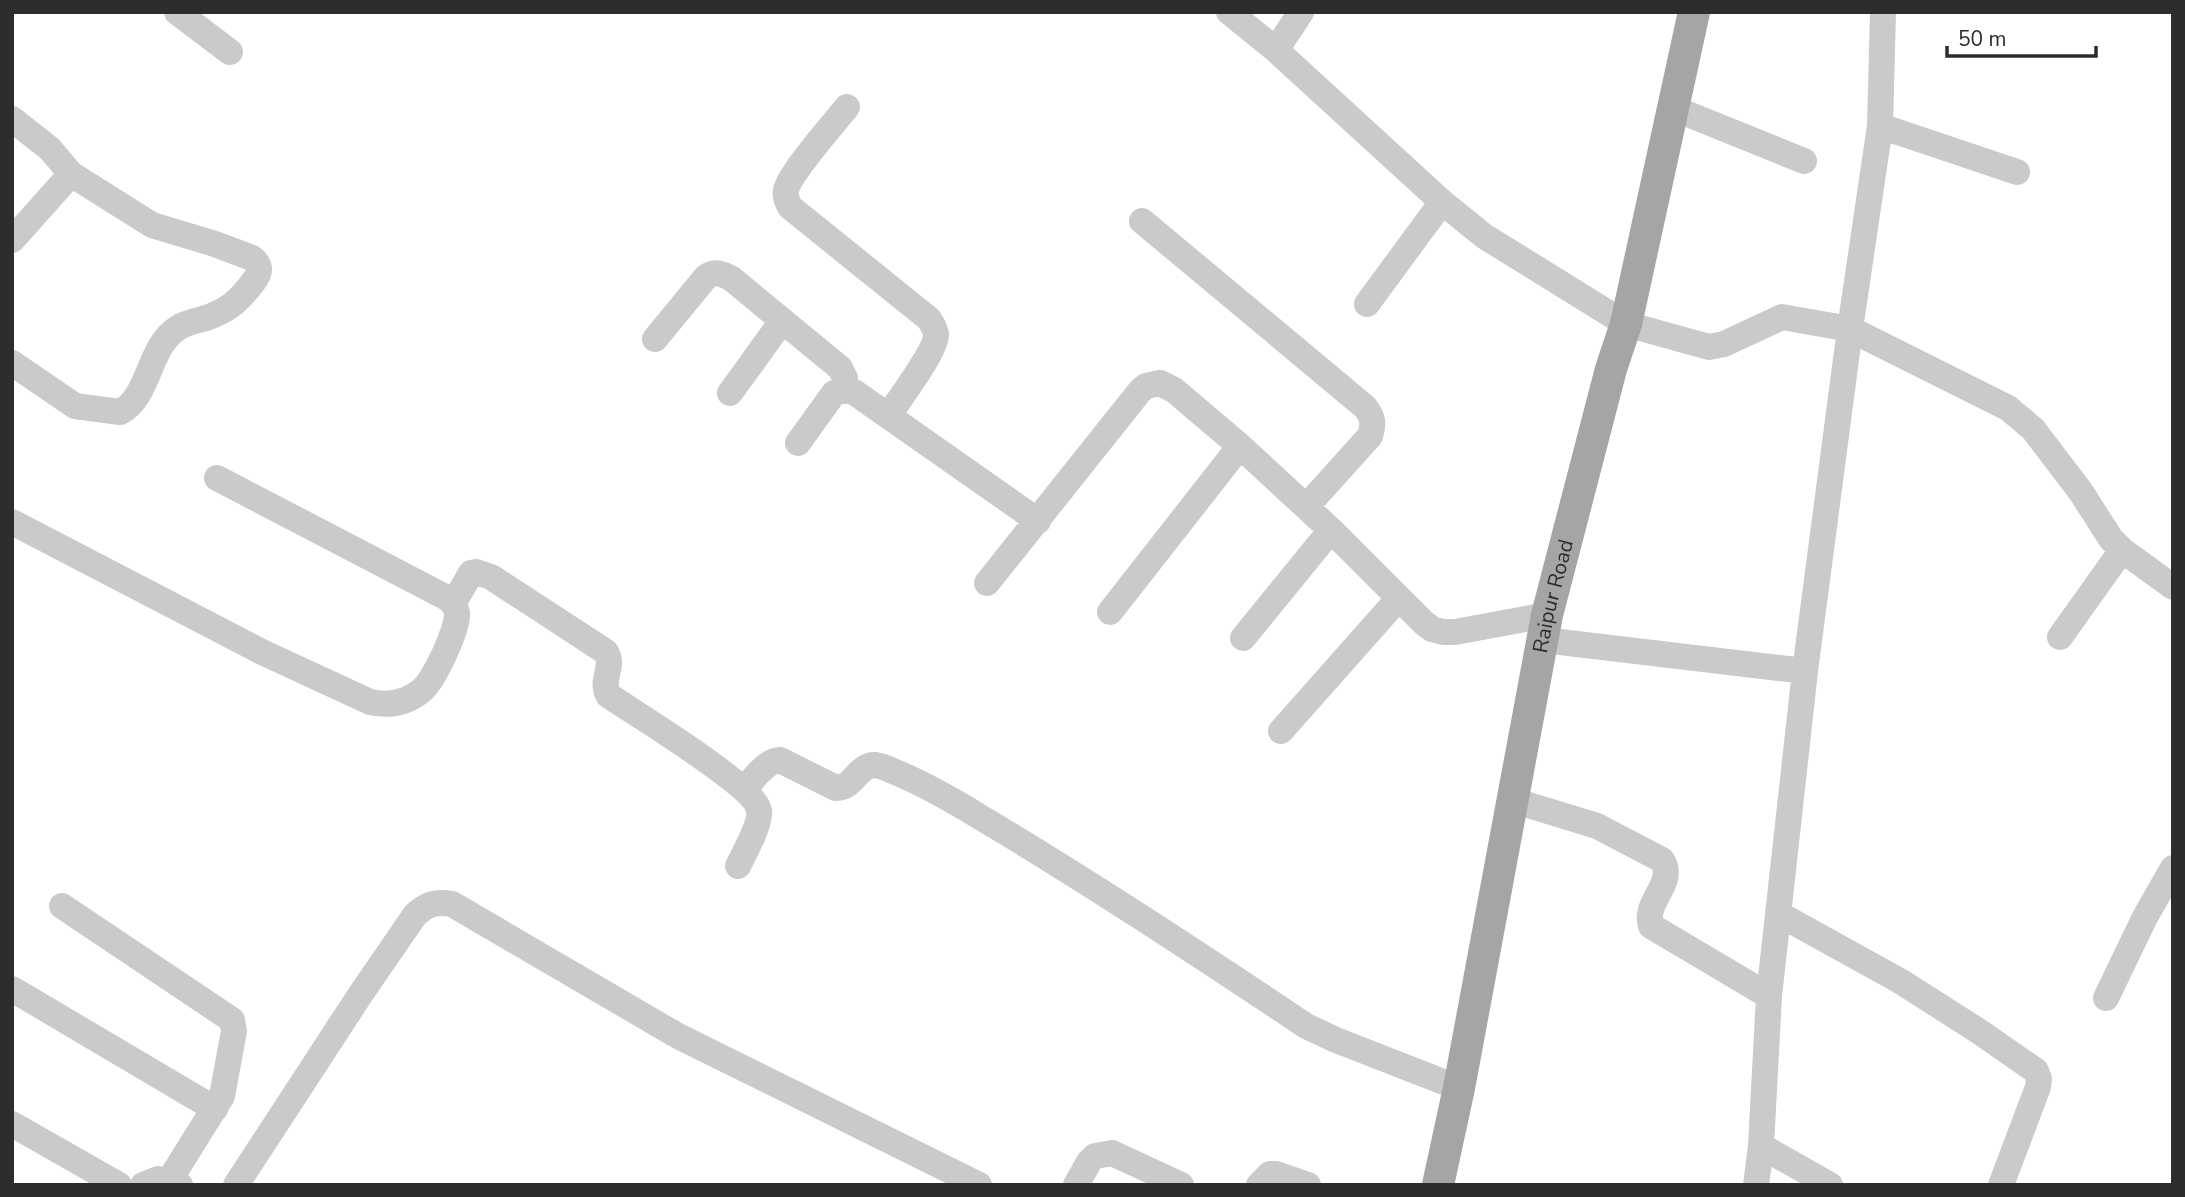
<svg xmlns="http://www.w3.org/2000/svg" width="2185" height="1197" font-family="'Nunito Sans',sans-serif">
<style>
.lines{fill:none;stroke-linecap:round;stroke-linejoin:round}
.minor{stroke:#cacaca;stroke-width:26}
.major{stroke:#a5a5a5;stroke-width:32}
.labels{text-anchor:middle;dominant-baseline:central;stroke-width:7;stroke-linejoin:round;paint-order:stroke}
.street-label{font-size:21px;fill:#2d2d2d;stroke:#fff}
</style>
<rect width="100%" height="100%" fill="#fff"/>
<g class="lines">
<path class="minor" d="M177,12L230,52
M1229,12L1276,50L1442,202L1484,236L1626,324L1709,347L1724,344L1782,317L1850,329L2008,408L2033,429L2081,492L2111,539L2122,550L2173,587
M1276,50L1301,12
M847,107C834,123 790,173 786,190C785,197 787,201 790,207L929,319C932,324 935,328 936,334C937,350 899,399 889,415
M1673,108L1804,161
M12,119L50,149L71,174L152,225L215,244L252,258C261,265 261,272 254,281C239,301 228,311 203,319C195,321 185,323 178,328C148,346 150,397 120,412L75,406L12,363
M1880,126L2017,172
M1142,221L1365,407C1373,417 1374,424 1370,436L1306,507
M12,240L71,174
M1367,304L1442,202
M655,339L706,277C715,270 723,274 732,279L840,368L845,378V390
M730,393L782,321
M798,443L834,393L845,390L854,392L1038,521
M12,522L262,652L370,702C388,706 406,703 421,691C434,681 458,629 457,613C456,608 453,603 449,599L217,478
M987,583L1140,391L1146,386L1160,383L1174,390L1240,446L1331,530L1424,623L1432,629L1443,632H1455L1547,615
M453,604L471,573L476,572L491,577L606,652C615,666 600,680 608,695C634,713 756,786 759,811C761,823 744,854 738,866
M1110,612L1240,446
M2060,637L2122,550
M1243,638L1331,530
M1543,640L1805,671
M1281,731L1398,599
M744,789C754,779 765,761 780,760L836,788C853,789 858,764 875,765C883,766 893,771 900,774C928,786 954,801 980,817C1091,883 1199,954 1306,1026L1336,1040L1459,1088
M1512,800L1597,826L1662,860C1677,883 1643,901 1651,926L1769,996
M62,906L232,1020L234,1031L222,1096L169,1181
M1779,914L1900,981L1980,1032L2036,1071L2039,1079L2038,1087L2001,1185
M12,989L215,1109
M2106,998L2145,917L2173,868
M12,1124L119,1185
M1761,1146L1830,1185
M143,1185L158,1179L180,1185
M236,1185L360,995L415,915C427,904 436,901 452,904L678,1036L979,1185
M1076,1185L1089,1162L1095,1156L1112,1153L1181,1185
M1259,1185L1270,1174H1276L1308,1185
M1756,1185L1761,1146L1769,996L1805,671L1850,329L1880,126L1883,12"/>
<path class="major" id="s1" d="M1438,1185L1459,1088L1547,615L1611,369L1626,324L1694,12"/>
</g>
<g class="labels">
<g class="street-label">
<text stroke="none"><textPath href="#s1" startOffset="600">Raipur Road</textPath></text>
</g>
</g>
<rect width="2185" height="1197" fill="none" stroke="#2d2d2d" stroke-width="28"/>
<path d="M1947 46v10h149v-10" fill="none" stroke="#2d2d2d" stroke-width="3.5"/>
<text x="1958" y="46" font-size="21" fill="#2d2d2d" stroke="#ffffff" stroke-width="5" paint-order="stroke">50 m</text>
</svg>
